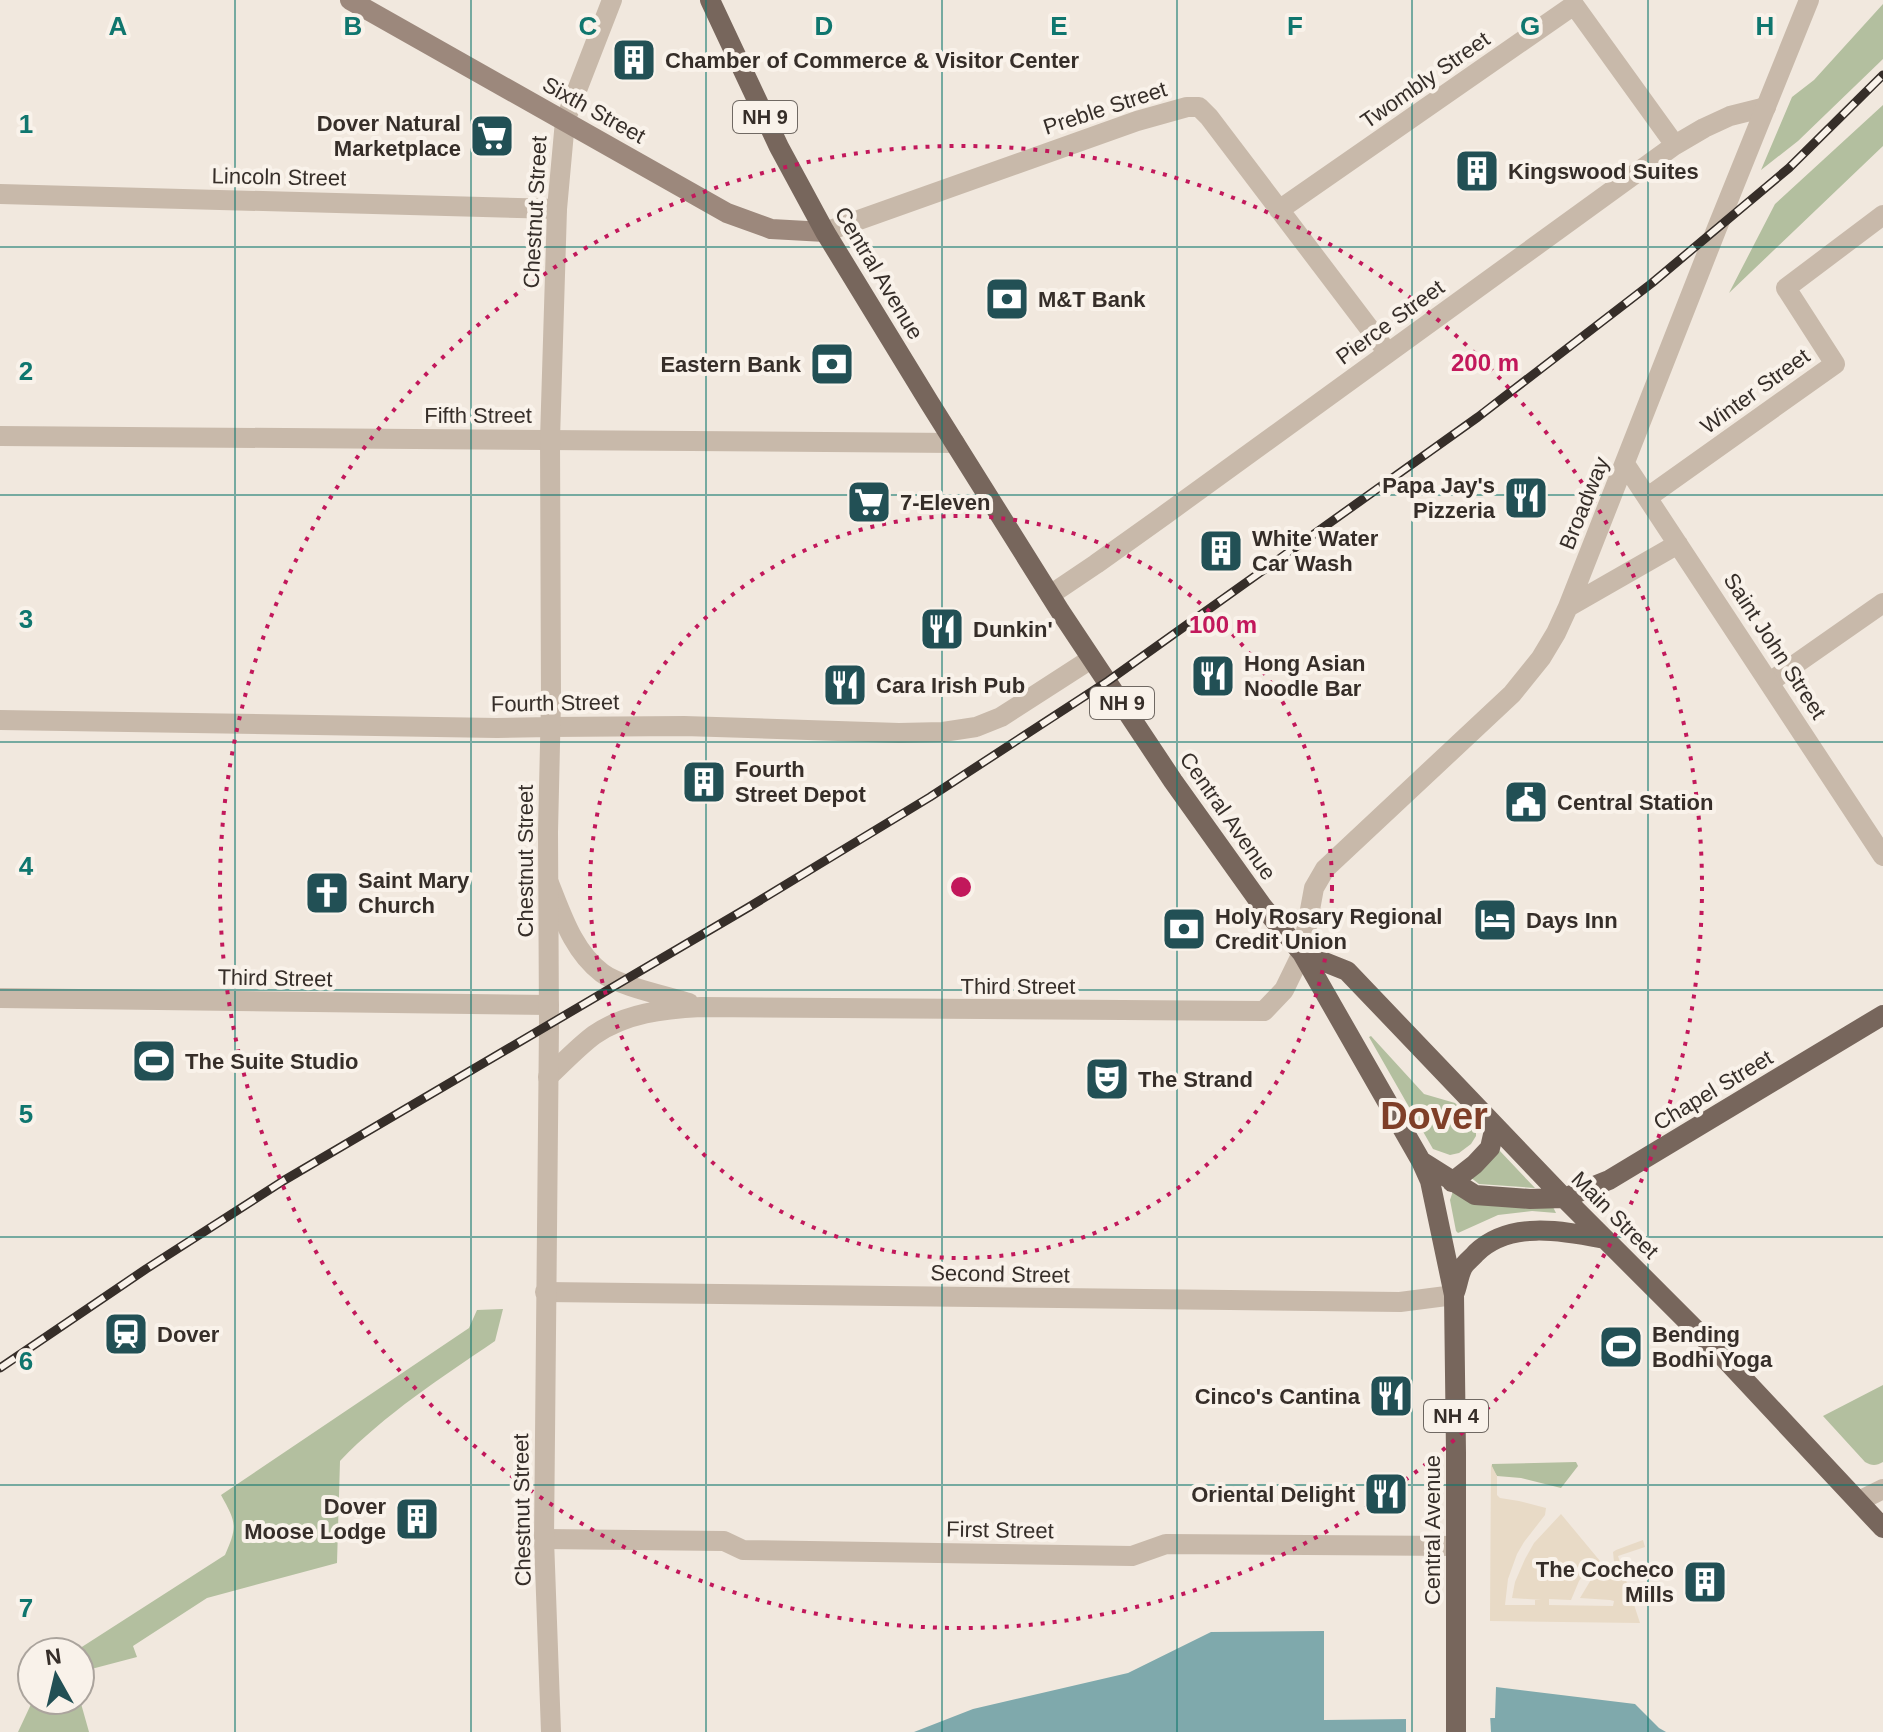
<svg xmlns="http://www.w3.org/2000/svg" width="1883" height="1732" font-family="Helvetica,sans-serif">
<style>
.green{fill:#b3bf9f}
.plaza{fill:#e8dac6}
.water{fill:#7fa9ac}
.pier{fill:#f1e8de}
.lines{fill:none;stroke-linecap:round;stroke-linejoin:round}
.minor{stroke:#c8b9aa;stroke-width:20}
.tertiary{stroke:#c8b9aa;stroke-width:20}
.secondary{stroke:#9c887c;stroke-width:20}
.primary{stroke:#77665c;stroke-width:20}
.rail-casing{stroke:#362e29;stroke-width:9}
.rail{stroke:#f9f2ea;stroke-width:6;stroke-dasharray:18;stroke-linecap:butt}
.grid{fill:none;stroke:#0f766e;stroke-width:2;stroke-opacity:0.55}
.ring{fill:none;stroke:#c2185b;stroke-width:4;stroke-dasharray:4 8}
.labels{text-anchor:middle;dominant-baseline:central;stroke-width:8;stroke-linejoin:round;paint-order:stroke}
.shield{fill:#f9f2ea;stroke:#706963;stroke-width:2}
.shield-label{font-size:20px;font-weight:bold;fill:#362e29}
.poi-label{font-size:22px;font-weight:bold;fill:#362e29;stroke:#f9f2ea;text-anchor:start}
.street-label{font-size:22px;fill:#362e29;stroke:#f9f2ea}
.town-label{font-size:38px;font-weight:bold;fill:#7f3f28;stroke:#f9f2ea}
.grid-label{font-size:26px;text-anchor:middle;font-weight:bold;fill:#0f766e;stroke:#f9f2ea;stroke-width:8;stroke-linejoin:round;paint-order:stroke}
.centre{fill:#c2185b;stroke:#f9f2ea;stroke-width:4}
.ring-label{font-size:24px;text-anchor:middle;font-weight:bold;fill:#c2185b;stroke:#f9f2ea;stroke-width:8;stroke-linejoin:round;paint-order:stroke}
</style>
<rect width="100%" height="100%" fill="#f1e8de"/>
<path class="green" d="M1883,4V59L1798,141L1761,170L1792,97L1814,80Z
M1883,105V146L1729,293L1775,204Z
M1371,1036L1424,1094L1455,1103L1472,1121L1476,1129V1136L1471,1144L1459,1153L1450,1155L1433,1149L1369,1037Z
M1499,1150L1535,1188L1479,1184L1470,1177Z
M1453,1191L1552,1205L1556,1213L1532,1211L1498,1215L1458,1233L1456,1231L1450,1200Z
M503,1309L495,1341C441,1378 385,1414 340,1461L337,1563L207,1598L133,1646L137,1657L80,1672V1652H74L225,1555C238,1526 236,1522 221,1495L469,1328L477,1310Z
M1883,1385V1462C1876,1466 1872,1466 1865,1462L1823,1416Z
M1576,1462L1578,1466L1561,1488L1521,1478L1497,1476L1492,1469V1464Z
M33,1700H80L89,1732H18Z"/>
<path class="plaza" d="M1491,1464L1497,1476V1495L1500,1498L1519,1501L1546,1508L1545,1515L1524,1542L1517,1554L1508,1579L1505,1605H1535V1600H1542L1512,1598L1515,1582L1525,1559L1534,1543L1561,1514L1600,1561L1586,1572L1579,1581L1571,1600L1549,1599V1605L1613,1606L1614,1601L1610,1600L1580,1598L1592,1578L1614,1562L1613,1552L1616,1550L1643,1540L1645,1547L1618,1556L1640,1623L1490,1621Z"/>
<path class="water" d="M1324,1631V1720L1495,1718L1496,1687L1635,1704L1659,1728L1666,1732H914L973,1709L1128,1673L1211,1632Z"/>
<path class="pier" d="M1490,1714L1491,1732H1406V1715Z"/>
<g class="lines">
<path class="minor" d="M0,194L557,209
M1279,210L1574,5L1675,145
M825,232L1137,121L1187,107H1199L1209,117L1388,353
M0,436L955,443
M1648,497L1835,364L1786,288L1883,215
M1050,595L1096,564L1166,514L1675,145L1704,128L1730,116L1766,107
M1770,682L1883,603
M551,727L684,726L899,733L943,732L976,727L1001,717L1091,659
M549,883C562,915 573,951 602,973C619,986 667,996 689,1003
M0,998L549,1005
M548,1077C563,1063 578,1047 594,1035C626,1013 663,1009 701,1007L1264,1011L1284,990L1302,953
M545,1292L1400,1302L1454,1295
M1859,1501L1883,1489
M544,1539L724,1541L743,1550L1132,1556L1166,1544L1456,1546"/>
<path class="tertiary" d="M1625,464L1883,856
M1568,607L1678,544
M0,720L497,728L551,727
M1302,953L1314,888L1325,869L1512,694L1541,658L1556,633L1568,607L1717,228L1809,0
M551,1732L544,1539L549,1024L548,832L551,701L550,439L557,209L565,121L612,0"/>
<path class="secondary" d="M350,0L727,213L771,229L825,232"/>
<path class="primary" d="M710,0L779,147L825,232L929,402L1060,611L1173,781L1263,907L1302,953L1421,1161L1430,1181L1454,1295L1456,1453V1732
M1302,953L1347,971L1564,1198L1724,1358L1883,1528
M1421,1161L1475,1195L1530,1199L1564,1198L1609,1180L1883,1015
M1452,1182L1475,1164L1490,1148L1495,1126
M1455,1292C1458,1284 1459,1274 1463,1267C1466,1262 1472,1258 1476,1253C1510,1220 1563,1231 1605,1239"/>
<g class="rail-casing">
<path id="rail" d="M0,1368L146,1269L283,1181L749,907L930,797L1108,681L1478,417L1652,283L1789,168L1883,75"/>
</g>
<use href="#rail" class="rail"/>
</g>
<path class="grid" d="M235,0V1732M471,0V1732M706,0V1732M942,0V1732M1177,0V1732M1412,0V1732M1648,0V1732M0,247H1883M0,495H1883M0,742H1883M0,990H1883M0,1237H1883M0,1485H1883"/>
<g class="ring">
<circle cx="961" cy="887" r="371"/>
<circle cx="961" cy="887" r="741"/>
</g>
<defs>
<g id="building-square" transform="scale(2.3)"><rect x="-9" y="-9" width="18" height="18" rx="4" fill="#225055" stroke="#f9f2ea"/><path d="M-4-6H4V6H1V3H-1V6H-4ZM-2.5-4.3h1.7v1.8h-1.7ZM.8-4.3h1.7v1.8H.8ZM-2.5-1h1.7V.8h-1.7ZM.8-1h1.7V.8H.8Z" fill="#fff"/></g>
<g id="supermarket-square" transform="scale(2.3)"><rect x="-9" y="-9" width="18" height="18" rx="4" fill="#225055" stroke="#f9f2ea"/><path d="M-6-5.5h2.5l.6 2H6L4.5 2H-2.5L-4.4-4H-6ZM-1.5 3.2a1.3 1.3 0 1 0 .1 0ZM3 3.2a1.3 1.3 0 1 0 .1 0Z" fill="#fff"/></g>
<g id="bank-square" transform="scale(2.3)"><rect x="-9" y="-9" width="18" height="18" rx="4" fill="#225055" stroke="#f9f2ea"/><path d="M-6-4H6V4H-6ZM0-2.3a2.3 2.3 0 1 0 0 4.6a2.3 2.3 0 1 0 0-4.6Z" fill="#fff"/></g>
<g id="restaurant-square" transform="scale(2.3)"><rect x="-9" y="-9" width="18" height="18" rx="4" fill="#225055" stroke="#f9f2ea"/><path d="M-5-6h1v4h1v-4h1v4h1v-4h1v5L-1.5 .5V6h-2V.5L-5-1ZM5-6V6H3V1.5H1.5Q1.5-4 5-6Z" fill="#fff"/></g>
<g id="civic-square" transform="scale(2.3)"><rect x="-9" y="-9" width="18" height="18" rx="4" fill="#225055" stroke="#f9f2ea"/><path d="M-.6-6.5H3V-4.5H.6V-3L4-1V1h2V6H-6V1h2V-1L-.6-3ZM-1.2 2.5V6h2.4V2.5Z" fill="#fff"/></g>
<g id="church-square" transform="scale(2.3)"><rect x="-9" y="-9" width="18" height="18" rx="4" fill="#225055" stroke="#f9f2ea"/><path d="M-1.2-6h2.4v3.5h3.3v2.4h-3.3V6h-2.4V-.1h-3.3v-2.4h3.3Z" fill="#fff"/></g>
<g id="hotel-square" transform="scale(2.3)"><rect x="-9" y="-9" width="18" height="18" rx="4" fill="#225055" stroke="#f9f2ea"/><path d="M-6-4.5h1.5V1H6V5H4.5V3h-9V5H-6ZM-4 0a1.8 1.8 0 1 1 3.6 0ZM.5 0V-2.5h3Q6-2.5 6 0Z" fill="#fff"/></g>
<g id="stadium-square" transform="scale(2.3)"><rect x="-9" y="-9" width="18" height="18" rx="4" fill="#225055" stroke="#f9f2ea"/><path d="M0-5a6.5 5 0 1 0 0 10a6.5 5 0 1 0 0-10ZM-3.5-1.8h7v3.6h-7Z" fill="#fff"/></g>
<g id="theatre-square" transform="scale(2.3)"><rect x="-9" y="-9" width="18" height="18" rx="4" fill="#225055" stroke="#f9f2ea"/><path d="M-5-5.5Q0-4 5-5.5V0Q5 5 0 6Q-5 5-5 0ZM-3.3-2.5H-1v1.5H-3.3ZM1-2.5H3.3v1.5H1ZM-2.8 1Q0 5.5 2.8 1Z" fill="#fff"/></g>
<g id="station-square" transform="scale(2.3)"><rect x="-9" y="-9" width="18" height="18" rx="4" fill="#225055" stroke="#f9f2ea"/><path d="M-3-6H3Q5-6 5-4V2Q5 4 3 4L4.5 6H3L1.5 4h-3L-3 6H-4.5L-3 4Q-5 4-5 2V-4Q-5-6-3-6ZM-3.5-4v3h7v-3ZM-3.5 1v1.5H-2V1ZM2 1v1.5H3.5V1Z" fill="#fff"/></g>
</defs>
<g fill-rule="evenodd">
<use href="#building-square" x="634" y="60"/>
<use href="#supermarket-square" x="492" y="136"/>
<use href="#building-square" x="1477" y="171"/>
<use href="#bank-square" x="1007" y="299"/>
<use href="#bank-square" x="832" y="364"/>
<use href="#restaurant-square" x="1526" y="498"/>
<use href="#supermarket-square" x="869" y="502"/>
<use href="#building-square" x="1221" y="551"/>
<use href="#restaurant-square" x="942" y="629"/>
<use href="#restaurant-square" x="1213" y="676"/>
<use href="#restaurant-square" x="845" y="685"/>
<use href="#building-square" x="704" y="782"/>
<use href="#civic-square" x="1526" y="802"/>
<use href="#church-square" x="327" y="893"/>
<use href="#hotel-square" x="1495" y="920"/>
<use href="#bank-square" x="1184" y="929"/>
<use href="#stadium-square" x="154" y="1061"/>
<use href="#theatre-square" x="1107" y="1079"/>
<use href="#station-square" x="126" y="1334"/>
<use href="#stadium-square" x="1621" y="1347"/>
<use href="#restaurant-square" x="1391" y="1396"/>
<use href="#restaurant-square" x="1386" y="1494"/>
<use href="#building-square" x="417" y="1519"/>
<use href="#building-square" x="1705" y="1582"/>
</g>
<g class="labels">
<g class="shield">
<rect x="733" y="101" width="64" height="32" rx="6"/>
<rect x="1090" y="687" width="64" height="32" rx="6"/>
<rect x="1424" y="1400" width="64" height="32" rx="6"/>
</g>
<g class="shield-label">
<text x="765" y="117">NH 9</text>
<text x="1122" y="703">NH 9</text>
<text x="1456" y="1416">NH 4</text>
</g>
<g class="poi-label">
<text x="665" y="60">Chamber of Commerce &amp; Visitor Center</text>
<text x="461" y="123" text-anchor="end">Dover Natural<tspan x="461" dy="25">Marketplace</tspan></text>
<text x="1508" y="171">Kingswood Suites</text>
<text x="1038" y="299">M&amp;T Bank</text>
<text x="801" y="364" text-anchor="end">Eastern Bank</text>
<text x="1495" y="485" text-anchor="end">Papa Jay's<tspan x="1495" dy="25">Pizzeria</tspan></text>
<text x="900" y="502">7-Eleven</text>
<text x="1252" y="538">White Water<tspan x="1252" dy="25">Car Wash</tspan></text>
<text x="973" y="629">Dunkin'</text>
<text x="1244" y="663">Hong Asian<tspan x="1244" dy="25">Noodle Bar</tspan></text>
<text x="876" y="685">Cara Irish Pub</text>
<text x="735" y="769">Fourth<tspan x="735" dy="25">Street Depot</tspan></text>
<text x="1557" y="802">Central Station</text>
<text x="358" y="880">Saint Mary<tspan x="358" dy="25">Church</tspan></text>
<text x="1215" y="916">Holy Rosary Regional<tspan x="1215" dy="25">Credit Union</tspan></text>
<text x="1526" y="920">Days Inn</text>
<text x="185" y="1061">The Suite Studio</text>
<text x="1138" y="1079">The Strand</text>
<text x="157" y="1334">Dover</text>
<text x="1652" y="1334">Bending<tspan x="1652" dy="25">Bodhi Yoga</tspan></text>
<text x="1360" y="1396" text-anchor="end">Cinco's Cantina</text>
<text x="1355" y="1494" text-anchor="end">Oriental Delight</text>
<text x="386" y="1506" text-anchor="end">Dover<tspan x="386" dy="25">Moose Lodge</tspan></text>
<text x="1674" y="1569" text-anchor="end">The Cocheco<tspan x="1674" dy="25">Mills</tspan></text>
</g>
<g class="street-label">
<text transform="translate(1425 80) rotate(-35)">Twombly Street</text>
<text transform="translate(1105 108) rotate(-18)">Preble Street</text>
<text transform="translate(594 110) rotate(29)">Sixth Street</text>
<text transform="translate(279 177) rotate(1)">Lincoln Street</text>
<text transform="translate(535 212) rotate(-87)">Chestnut Street</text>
<text transform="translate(879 273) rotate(59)">Central Avenue</text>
<text transform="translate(1390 322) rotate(-36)">Pierce Street</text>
<text transform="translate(1755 391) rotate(-36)">Winter Street</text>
<text x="478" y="415">Fifth Street</text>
<text transform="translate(1584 503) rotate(-68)">Broadway</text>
<text transform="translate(1775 646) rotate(57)">Saint John Street</text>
<text transform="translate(555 703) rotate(-1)">Fourth Street</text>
<text transform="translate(1228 816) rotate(55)">Central Avenue</text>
<text transform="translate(525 861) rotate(-90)">Chestnut Street</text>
<text transform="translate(275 978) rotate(1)">Third Street</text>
<text x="1018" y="986">Third Street</text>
<text transform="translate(1713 1090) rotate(-31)">Chapel Street</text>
<text transform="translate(1615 1215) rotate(45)">Main Street</text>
<text transform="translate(1000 1274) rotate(1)">Second Street</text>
<text transform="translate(522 1510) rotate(-91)">Chestnut Street</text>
<text transform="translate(1000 1530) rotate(1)">First Street</text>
<text transform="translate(1432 1530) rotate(-90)">Central Avenue</text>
</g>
<g class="town-label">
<text x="1434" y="1116">Dover</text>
</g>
</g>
<g class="grid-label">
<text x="118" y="35">A</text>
<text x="353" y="35">B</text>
<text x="588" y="35">C</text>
<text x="824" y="35">D</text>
<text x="1059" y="35">E</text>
<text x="1295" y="35">F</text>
<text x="1530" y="35">G</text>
<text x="1765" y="35">H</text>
<text x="26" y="133">1</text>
<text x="26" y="380">2</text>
<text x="26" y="628">3</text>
<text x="26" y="875">4</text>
<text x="26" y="1123">5</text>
<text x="26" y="1370">6</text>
<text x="26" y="1617">7</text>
</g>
<circle cx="961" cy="887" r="12" class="centre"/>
<g class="ring-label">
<text x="1485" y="371">200 m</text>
<text x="1223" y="633">100 m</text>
</g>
<g transform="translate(56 1676) rotate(352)"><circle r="38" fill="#f9f2ea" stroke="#aba49d" stroke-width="2"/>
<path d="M0-6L14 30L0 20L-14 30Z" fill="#225055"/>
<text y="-12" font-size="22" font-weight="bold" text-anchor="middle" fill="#362e29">N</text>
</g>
</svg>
